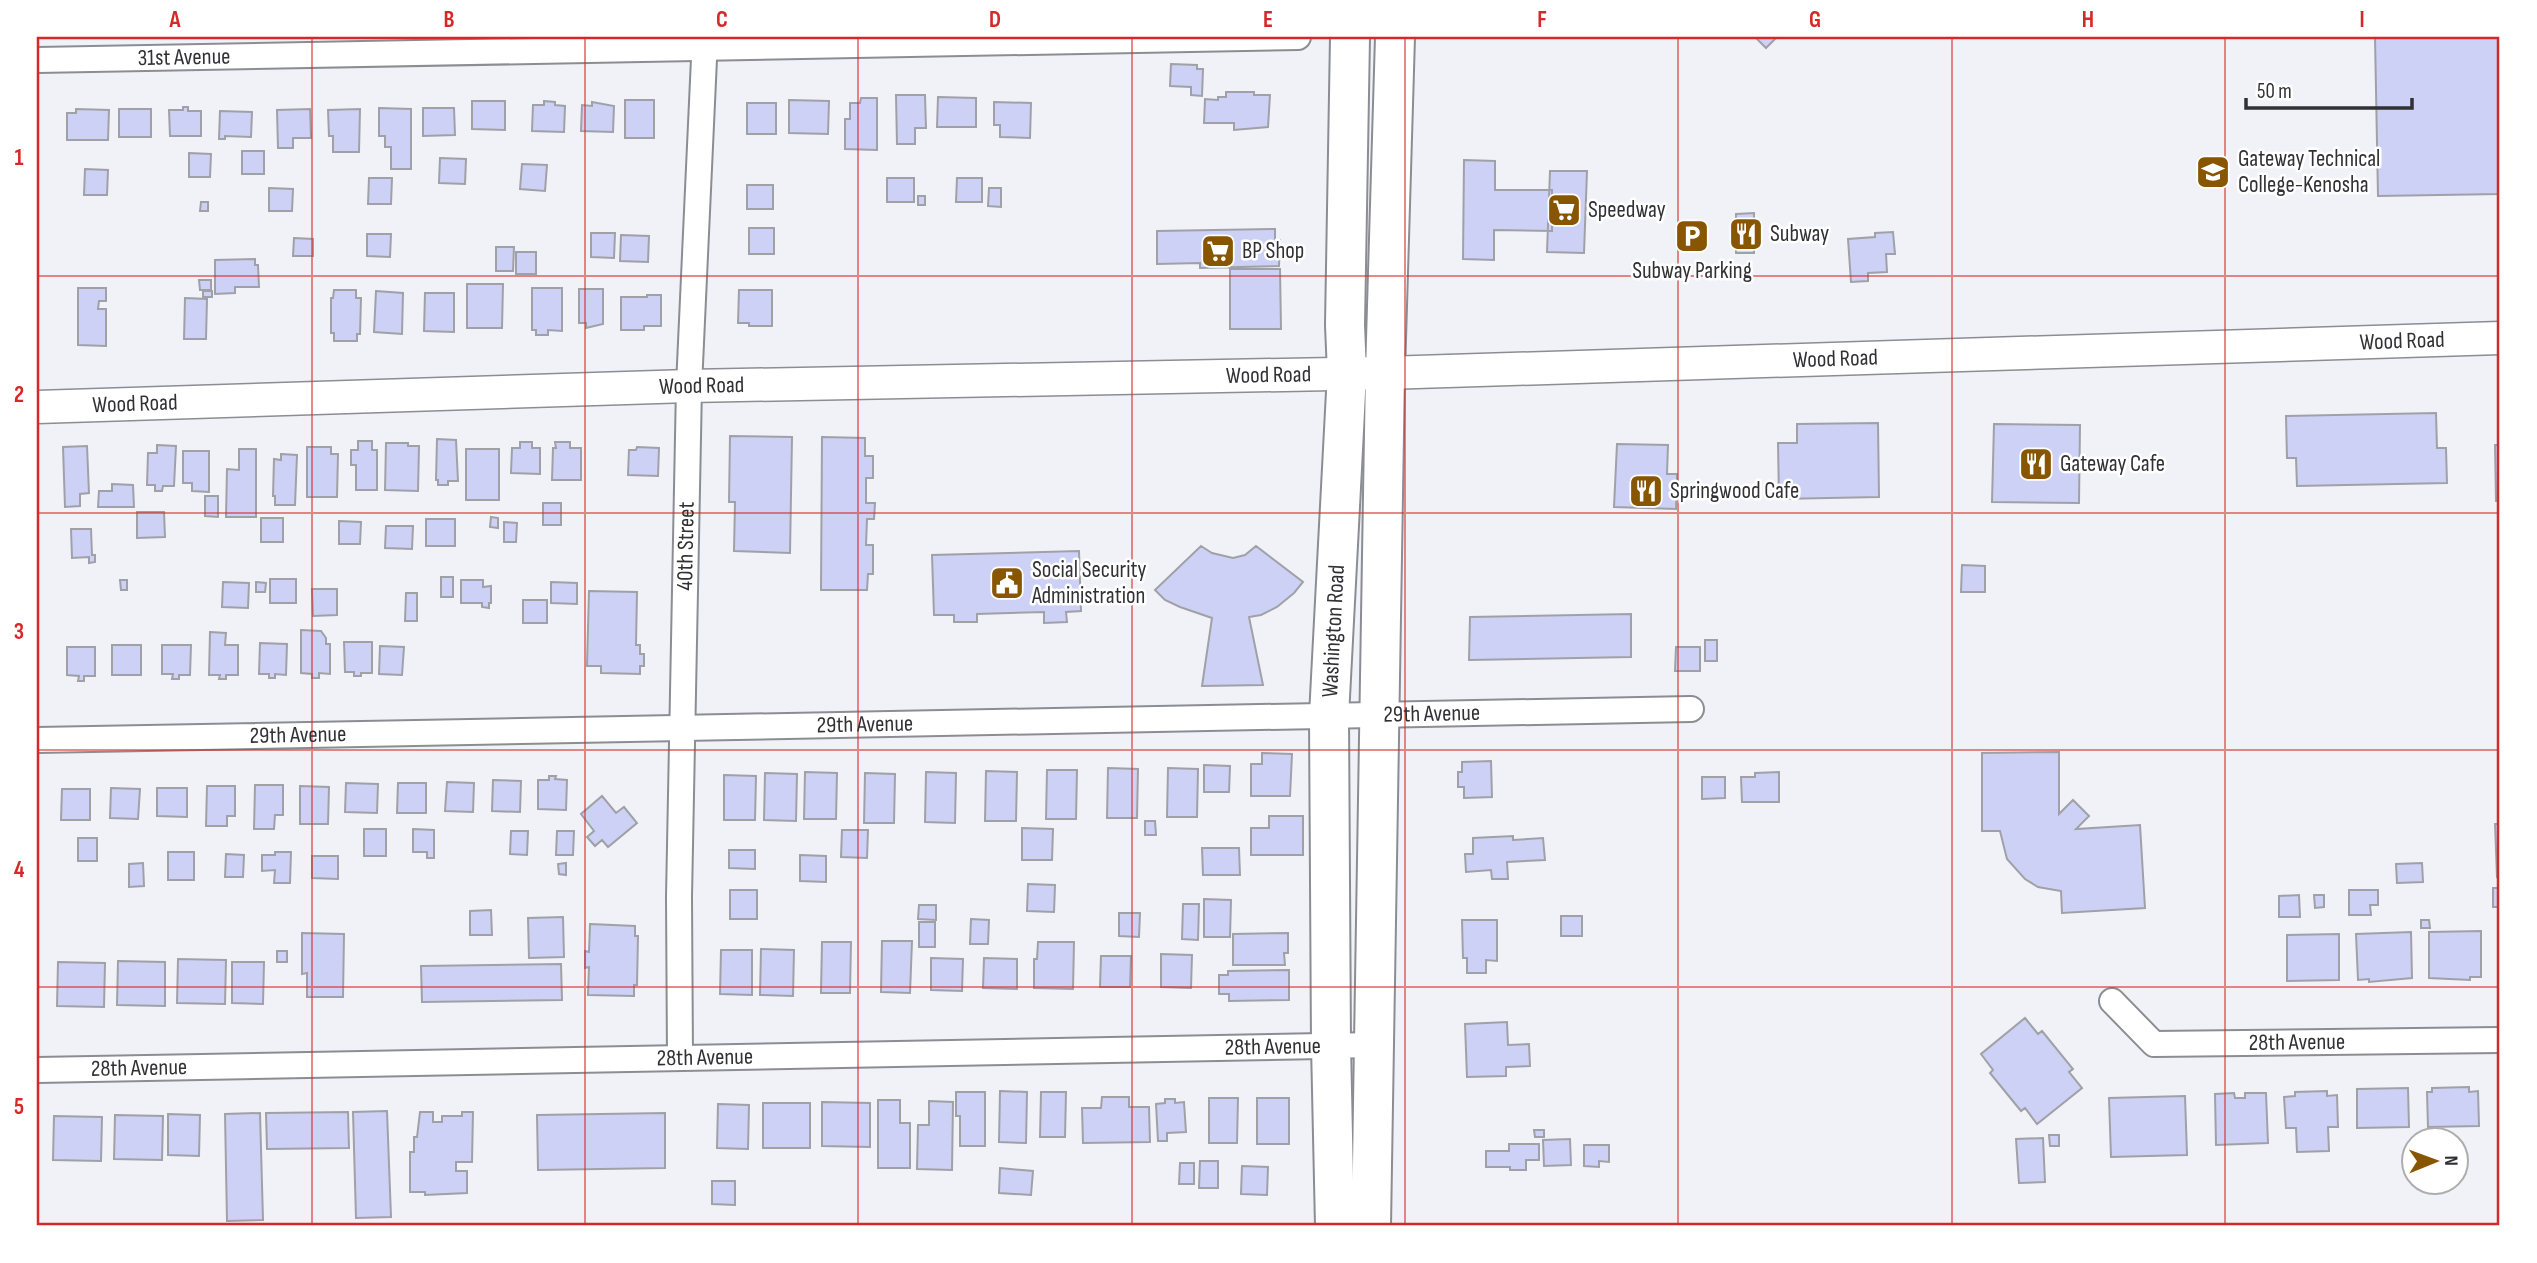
<svg xmlns="http://www.w3.org/2000/svg" width="2537" height="1263" font-family="'Sofia Sans Condensed',sans-serif">
<style>
.building{fill:#ced1f6;stroke:#a0a1a7;stroke-width:2}
.lines{fill:none;stroke-linecap:round;stroke-linejoin:round}
.minor-casing{stroke:#8c8d93;stroke-width:28}
.tertiary-casing{stroke:#8c8d93;stroke-width:35}
.primary-casing{stroke:#8c8d93;stroke-width:42}
.minor{stroke:#fff;stroke-width:24}
.tertiary{stroke:#fff;stroke-width:32}
.primary{stroke:#fff;stroke-width:38}
.grid{fill:none;stroke:#d62828;stroke-width:2;stroke-opacity:0.55}
.labels{text-anchor:middle;dominant-baseline:central;stroke-width:5;stroke-linejoin:round;paint-order:stroke}
.street-label{font-size:23px;fill:#313134;stroke:#fff}
.poi-label{font-size:23px;fill:#313134;stroke:#fff;text-anchor:start}
.neatline{fill:none;stroke:#d62828;stroke-width:2.5}
.grid-label{font-size:23px;text-anchor:middle;font-weight:bold;fill:#d62828}
</style>
<rect width="100%" height="100%" fill="#f1f2f8"/>
<path class="building" d="M1759,37H1773L1775,39L1766,48L1757,39Z
M2375,37H2500V194L2378,196Z
M1171,64L1197,65V69H1203L1202,96L1191,95V87L1170,86Z
M1226,92H1254V95H1270L1268,127L1234,130V123H1204L1205,99L1218,100V97H1226Z
M896,95H925L926,128H915V144H897Z
M938,97L976,98V127H937Z
M861,98H877V150L845,149V119H850V103H860Z
M625,100H654V138H625Z
M789,100L829,101L828,134L789,133Z
M472,101H505V130L472,129Z
M544,101L555,102V105L565,106L564,132L532,131L533,105H544Z
M592,102L614,106L613,132L581,131L582,105L592,106Z
M994,102L1031,103L1030,138L1000,137V125H994Z
M747,103H776V134H747Z
M183,107H188V111H201V136H170L169,110H183Z
M379,108L411,109V169H391V147H385V136H379Z
M423,108H454L455,135L423,136Z
M76,109L109,110L108,140H67V113H76Z
M119,109H151V137H119Z
M310,109L311,138H293V148H278L277,110Z
M360,109L359,152H333V136H329L328,110Z
M220,111L252,112L251,137L225,136V139H219Z
M242,151H264V174H242Z
M189,153L211,154L210,177H189Z
M440,158L466,159L465,184L439,183Z
M1464,160L1495,161V190H1552V231L1494,230V260L1463,259Z
M522,164L547,165L545,191L520,189Z
M85,169L108,170L107,195H84Z
M1550,171H1587L1584,253L1547,252Z
M369,178H392L391,204H368Z
M887,178H914V202H887Z
M957,178H982V202H956Z
M747,185H773V209H747Z
M269,188L293,189L292,211H269Z
M989,188H1001V207L988,206Z
M918,196H925V205H918Z
M201,202H208V211H200Z
M1754,213V253H1736V214Z
M749,228H774V254H749Z
M1275,229V240H1280L1279,266L1200,268V263L1157,264V231Z
M1893,232L1895,254H1886L1887,272L1868,273V281L1851,282L1848,239L1875,237V233Z
M591,233H615L614,258L591,257Z
M367,234H391L390,257L367,256Z
M621,235L649,236L648,262L620,261Z
M294,238L313,239V256H293Z
M496,247H514L513,271H496Z
M516,252H536V274H516Z
M255,259V265H258L259,287H235V293L215,294V260Z
M1230,269H1280L1281,329H1230Z
M199,280H211V290H200Z
M467,284H503L502,328H467Z
M78,288H106V301H99L98,309H106V346L78,345Z
M532,288H562V331L548,330V335H536V330H532Z
M579,289H603V324L586,328V323H579Z
M334,290H356V298H361L360,334H357V341H334V333H331V298H333Z
M739,290H772V326H749V323H738Z
M203,291H212V297H203Z
M376,291L403,293L402,334L374,332Z
M425,293H454V332L424,331Z
M647,295H661V326H644V330H621V297H647Z
M185,298L207,299L206,339H184Z
M2436,413L2437,448H2446L2447,483L2297,486L2296,458H2287L2286,416Z
M1878,423L1879,497L1779,499L1778,443H1797V424Z
M1994,424L2080,425L2079,503L1992,502Z
M730,436L792,437L790,553L734,551L735,502H729Z
M822,437L865,438V456H873V478H866V503H875L874,519H867L866,545H873V574H868L867,590H821Z
M437,439L456,440L458,481H448V485H438V480H436Z
M358,441H372V450H377V490H356V465H351V450H358Z
M520,442H532V448H540V474L511,473L512,448H520Z
M555,442H570V448H581V480H552L553,448H556Z
M386,443H408V446H419L418,491L385,490Z
M1617,444L1668,445L1667,474H1677L1676,509L1614,507Z
M157,445L176,446L174,486H163L162,491H155V485H147L148,453H157Z
M2495,445H2500V501H2496Z
M87,446L89,493L80,494V506L65,507L63,447Z
M307,447H331V454H338L337,497H307Z
M637,447L659,448L658,476L628,475L629,450H636Z
M239,449H256V517H226L227,469L239,470Z
M466,449H499V500H466Z
M183,451H209V492L192,491V483H183Z
M281,454L297,455L295,505H275V496H273L274,459L281,460Z
M112,484L133,485L134,507H98L99,491H112Z
M205,496H218V517L205,516Z
M543,503H561V525H543Z
M137,512H164L165,537L137,538Z
M491,517L498,518V528L490,527Z
M261,518H283V542H261Z
M426,519H455V546H426Z
M339,521L361,522L360,544H339Z
M504,522L517,523L516,542H504Z
M386,526H413L412,549L385,548Z
M71,529H91L92,555H95V562L89,563V557L72,558Z
M1201,546L1212,553L1233,558L1245,555L1256,546L1303,582L1294,593L1277,607L1261,615L1249,617L1263,685L1202,686L1212,618L1180,607L1165,600L1155,590Z
M1079,551L1081,611L1066,612L1067,622L1044,623V612L977,614V622H954V615H934L932,555Z
M1962,565L1985,566V592H1961Z
M441,577H453V597H441Z
M270,579H296V603H270Z
M120,580H127V590H121Z
M461,580H483V587L491,586V603H489V608L482,607V603H461Z
M223,582L249,583L248,608L222,607Z
M256,582L266,583L265,592H256Z
M551,582L577,583V604L551,603Z
M312,589H337V615L313,616Z
M589,591L637,592L636,645H640V654H644V666H640V674L601,673V666H587Z
M406,593H417V621H405Z
M523,600H547V623H523Z
M1631,614V657L1469,660L1470,617Z
M301,630L321,631L326,638V644H330V674L319,673V678H312V674L301,673Z
M210,632L226,633L225,645H238V675H226V679H219L220,675H209Z
M1705,640H1717V661H1705Z
M344,642H372V673H361V676H354V672H345Z
M260,643L287,644L286,675L275,674V678H269V674H259Z
M112,645H141V675H112Z
M162,645H191L190,675H179V679H172L173,674H162Z
M380,646L404,647L402,675L379,674Z
M67,647H95V676H84V681H78L79,676L67,675Z
M1676,647H1700V671H1675Z
M2059,752V814L2073,800L2089,816L2076,829L2140,825L2145,908L2062,913L2061,891L2038,887L2025,879L2007,859L2000,831H1982V753Z
M1262,753L1292,754L1290,796H1251V764H1262Z
M1491,761L1492,797L1464,798V787H1458V772H1462V762Z
M1204,765L1230,766L1229,792H1204Z
M1108,768L1138,769L1137,818H1107Z
M1168,768L1198,769L1197,817H1167Z
M1047,770H1077L1076,819H1046Z
M986,771L1017,772L1016,821H985Z
M805,772L837,773L836,819H804Z
M926,772L956,773L955,823L925,822Z
M1779,772V802H1742L1741,777H1755V773Z
M765,773L797,774L796,821L764,820Z
M865,773L895,774L894,823H864Z
M724,775L756,776L755,820H724Z
M549,776H556L555,779L567,780L566,810L538,809V780H549Z
M1702,777H1725V798L1702,799Z
M493,780L521,781L520,812L492,811Z
M447,782L474,783L473,812L445,811Z
M346,783L378,784L377,813L345,812Z
M398,783H426V813H397Z
M255,785H283V815H275L274,829H254Z
M207,786H235V816H227V826H206Z
M300,786L329,787L328,824H300Z
M111,788L140,789L138,819L110,818Z
M157,788H187V817L157,816Z
M62,789H90V820H61Z
M602,796L616,813L624,807L637,823L608,847L602,840L595,846L587,837L594,831L581,814Z
M1269,816H1303V855H1251V828H1269Z
M1145,821H1155L1156,835H1145Z
M2495,824H2500V876L2497,877Z
M1022,828L1053,829L1052,860H1022Z
M364,829H386V856H364Z
M413,829L434,830V858H427V852H413Z
M842,830H868L867,858L841,857Z
M511,831H528L527,855L510,854Z
M557,831H574L573,855H556Z
M1513,836V840L1543,838L1545,860L1507,862L1508,879H1492L1491,870L1466,872L1465,854H1473V838Z
M78,838H97V861H78Z
M1202,848H1239L1240,875H1203Z
M729,850H755V869L729,868Z
M168,852H194V880H168Z
M275,852H291L290,883H274L275,870L262,871V855H275Z
M226,854L244,855L243,877H225Z
M800,855L826,856V882L800,881Z
M312,856H338V879L312,878Z
M143,863L144,886L129,887V864Z
M566,863V875L559,874L558,864Z
M2422,863L2423,882L2397,883L2396,864Z
M1028,884L1055,885L1054,912L1027,911Z
M2493,888H2500V907H2493Z
M730,890H757V919H730Z
M2349,890H2378V905H2370L2371,915H2349Z
M2299,895L2300,917H2279V896Z
M2314,895H2324V907L2315,908Z
M1204,899L1231,900L1230,937H1204Z
M1183,904H1199L1198,940L1182,939Z
M919,905H936V920L918,919Z
M491,910L492,935H470V911Z
M1119,913H1140L1139,937L1119,936Z
M1561,916H1582V936H1561Z
M563,917L564,957L529,958L528,918Z
M971,919L989,920L988,944H970Z
M1462,920H1497V961L1486,960V973H1467V958H1463Z
M2421,920H2429L2430,928H2421Z
M919,922H935V947H919Z
M590,924L635,926V936H638L637,985H634V996L588,995L589,967L585,968V951L589,952Z
M2481,931V977H2470V980L2429,978V932Z
M2411,932L2412,978L2369,982V979L2358,980L2356,934Z
M302,933L344,934L343,997H307V973L302,974Z
M1288,933V953H1284L1285,965H1233V934Z
M2339,934V980L2287,981V935Z
M882,941H912L910,993L881,992Z
M822,942H851L850,993H821Z
M1038,942H1074L1073,989L1034,988V959H1037Z
M761,949L794,950L793,996L760,995Z
M721,950H752V995L720,994Z
M277,951H287V962H277Z
M1161,954L1192,955L1191,988L1161,987Z
M1101,956H1131L1130,987H1100Z
M931,958L963,959L962,991L931,990Z
M984,958L1017,959V989L983,988Z
M178,959L226,960L225,1004L177,1003Z
M118,961L165,962V1006L117,1005Z
M58,962L105,963L104,1007L57,1006Z
M232,962H264L263,1004L232,1003Z
M561,964L562,1000L422,1002L421,966Z
M1289,970V1000L1229,1001V994H1219V975H1228V971Z
M2025,1018L2038,1034L2042,1031L2073,1069L2069,1072L2082,1088L2037,1124L2025,1108L2021,1111L1990,1073L1993,1070L1981,1054Z
M1507,1022L1508,1045L1529,1044L1530,1066L1506,1067V1076L1467,1077L1465,1024Z
M2469,1087V1092L2478,1091L2479,1126L2428,1127L2427,1092H2432V1088Z
M2408,1088L2409,1127L2357,1128V1089Z
M1000,1091L1027,1092L1026,1143L999,1142Z
M2327,1091V1096L2337,1095L2338,1127H2328L2329,1151L2297,1152L2296,1128H2286L2284,1097L2295,1096V1092Z
M956,1092H985V1146H960V1116H956Z
M1041,1092H1066L1065,1137H1040Z
M2234,1093L2235,1098H2245V1093H2266L2268,1143L2216,1145L2215,1094Z
M2185,1096L2187,1155L2111,1157L2109,1098Z
M1102,1097H1129V1107H1149L1150,1142L1083,1143L1082,1108H1101Z
M1209,1098H1238L1237,1143H1209Z
M1257,1098H1289V1144H1257Z
M1165,1099H1175V1103L1184,1102L1186,1132L1167,1133V1141H1158L1156,1104L1165,1103Z
M878,1100H900V1123H910V1168H878Z
M929,1101L953,1102L952,1170L917,1169L918,1125H929Z
M822,1102L870,1103V1147L822,1146Z
M763,1103H810V1148H763Z
M718,1104L749,1105L748,1149L717,1148Z
M387,1111L391,1217L356,1218L353,1112Z
M348,1112L349,1148L267,1149L266,1113Z
M420,1112H433V1122H442V1116H462V1112H473L472,1162H456V1171H467V1193L425,1195V1192H410V1152H414V1137H417Z
M260,1113L263,1220L227,1221L225,1114Z
M665,1113V1168L538,1170L537,1115Z
M168,1114L200,1115L199,1156L168,1155Z
M115,1115L163,1116L162,1160L114,1159Z
M54,1116L102,1117L101,1161L53,1160Z
M1534,1130H1544V1137H1535Z
M2049,1135H2059V1146H2050Z
M2043,1138L2045,1182L2019,1183L2016,1139Z
M1570,1139L1571,1165L1544,1166L1543,1140Z
M1509,1144H1539V1160H1526V1170H1510V1167H1486V1151H1509Z
M1584,1145H1609V1162L1599,1161V1167L1584,1166Z
M1200,1161H1218V1188H1199Z
M1180,1163H1194V1184H1179Z
M1242,1166L1268,1167L1267,1195L1241,1194Z
M1000,1168L1033,1171L1031,1195L999,1193Z
M712,1181H735V1205L712,1204Z"/>
<g class="lines">
<g class="minor-casing">
<g id="minor">
<path id="s1" d="M37,60L1298,37"/>
<path id="s2" d="M37,740L1691,709"/>
<path id="s3" d="M2112,1001L2154,1044L2500,1040"/>
<path id="s4" d="M680,1057L679,897L689,386L705,37"/>
<path id="s5" d="M37,1070L1374,1045"/>
</g>
</g>
<g class="tertiary-casing">
<g id="tertiary">
<path id="s6" d="M37,407L689,386L1385,373L2500,338"/>
</g>
</g>
<g class="primary-casing">
<g id="primary">
<path id="s7" d="M1335,1226L1331,1045L1329,716L1347,373L1345,325L1350,37"/>
<path d="M1371,1226L1385,373L1395,37"/>
</g>
</g>
<use href="#minor" class="minor"/>
<use href="#tertiary" class="tertiary"/>
<use href="#primary" class="primary"/>
</g>
<path class="grid" d="M312,37V1226M585,37V1226M858,37V1226M1132,37V1226M1405,37V1226M1678,37V1226M1952,37V1226M2225,37V1226M37,276H2500M37,513H2500M37,750H2500M37,987H2500"/>
<defs>
<g id="university-square" transform="scale(1.75)"><rect x="-9" y="-9" width="18" height="18" rx="4" fill="#885600" stroke="#fff"/><path d="M0-5L7-2L0 1L-7-2ZM-4 1L0 2.5L4 1V4Q0 6-4 4Z" fill="#fff"/></g>
<g id="supermarket-square" transform="scale(1.75)"><rect x="-9" y="-9" width="18" height="18" rx="4" fill="#885600" stroke="#fff"/><path d="M-6-5.5h2.5l.6 2H6L4.5 2H-2.5L-4.4-4H-6ZM-1.5 3.2a1.3 1.3 0 1 0 .1 0ZM3 3.2a1.3 1.3 0 1 0 .1 0Z" fill="#fff"/></g>
<g id="restaurant-square" transform="scale(1.75)"><rect x="-9" y="-9" width="18" height="18" rx="4" fill="#885600" stroke="#fff"/><path d="M-5-6h1v4h1v-4h1v4h1v-4h1v5L-1.5 .5V6h-2V.5L-5-1ZM5-6V6H3V1.5H1.5Q1.5-4 5-6Z" fill="#fff"/></g>
<g id="parking-square" transform="scale(1.75)"><rect x="-9" y="-9" width="18" height="18" rx="4" fill="#885600" stroke="#fff"/><path d="M-3.5-5.5H1a3.5 3.5 0 0 1 0 7H-1V5.5H-3.5ZM-1-3.4V-.6H.8a1.4 1.4 0 0 0 0-2.8Z" fill="#fff"/></g>
<g id="civic-square" transform="scale(1.75)"><rect x="-9" y="-9" width="18" height="18" rx="4" fill="#885600" stroke="#fff"/><path d="M-.6-6.5H3V-4.5H.6V-3L4-1V1h2V6H-6V1h2V-1L-.6-3ZM-1.2 2.5V6h2.4V2.5Z" fill="#fff"/></g>
</defs>
<g fill-rule="evenodd">
<use href="#university-square" x="2213" y="172"/>
<use href="#supermarket-square" x="1564" y="210"/>
<use href="#restaurant-square" x="1746" y="234"/>
<use href="#parking-square" x="1692" y="236"/>
<use href="#supermarket-square" x="1218" y="251"/>
<use href="#restaurant-square" x="2036" y="464"/>
<use href="#restaurant-square" x="1646" y="491"/>
<use href="#civic-square" x="1007" y="583"/>
</g>
<g class="labels">
<g class="street-label">
<text stroke="none"><textPath href="#s1" startOffset="147">31st Avenue</textPath></text>
<text stroke="none"><textPath href="#s6" startOffset="2366">Wood Road</textPath></text>
<text stroke="none"><textPath href="#s6" startOffset="1799">Wood Road</textPath></text>
<text stroke="none"><textPath href="#s6" startOffset="1232">Wood Road</textPath></text>
<text stroke="none"><textPath href="#s6" startOffset="665">Wood Road</textPath></text>
<text stroke="none"><textPath href="#s6" startOffset="98">Wood Road</textPath></text>
<text stroke="none"><textPath href="#s4" startOffset="511">40th Street</textPath></text>
<text stroke="none"><textPath href="#s7" startOffset="595">Washington Road</textPath></text>
<text stroke="none"><textPath href="#s2" startOffset="1395">29th Avenue</textPath></text>
<text stroke="none"><textPath href="#s2" startOffset="828">29th Avenue</textPath></text>
<text stroke="none"><textPath href="#s2" startOffset="261">29th Avenue</textPath></text>
<text stroke="none"><textPath href="#s3" startOffset="203">28th Avenue</textPath></text>
<text stroke="none"><textPath href="#s5" startOffset="1236">28th Avenue</textPath></text>
<text stroke="none"><textPath href="#s5" startOffset="668">28th Avenue</textPath></text>
<text stroke="none"><textPath href="#s5" startOffset="102">28th Avenue</textPath></text>
</g>
<g class="poi-label">
<text x="2238" y="159">Gateway Technical<tspan x="2238" dy="26">College-Kenosha</tspan></text>
<text x="1588" y="210">Speedway</text>
<text x="1770" y="234">Subway</text>
<text x="1242" y="251">BP Shop</text>
<text x="1692" y="271" text-anchor="middle">Subway Parking</text>
<text x="2060" y="464">Gateway Cafe</text>
<text x="1670" y="491">Springwood Cafe</text>
<text x="1032" y="570">Social Security<tspan x="1032" dy="26">Administration</tspan></text>
</g>
</g>
<rect width="2537" height="1263" fill="none" stroke="#ffffff" stroke-width="77"/>
<g transform="translate(2435 1161) rotate(89)"><circle r="33" fill="#ffffff" stroke="#adadae" stroke-width="2"/>
<path d="M0-5L12 26L0 18L-12 26Z" fill="#885600"/>
<text y="-10" font-size="19" font-weight="bold" text-anchor="middle" fill="#313134">N</text>
</g>
<path d="M2246 98v10h166v-10" fill="none" stroke="#313134" stroke-width="3.5"/>
<text x="2257" y="98" font-size="21" fill="#313134" stroke="#ffffff" stroke-width="5" paint-order="stroke">50 m</text>
<rect x="38" y="38" width="2460" height="1186" class="neatline"/>
<g class="grid-label">
<text x="175" y="27">A</text>
<text x="449" y="27">B</text>
<text x="722" y="27">C</text>
<text x="995" y="27">D</text>
<text x="1268" y="27">E</text>
<text x="1542" y="27">F</text>
<text x="1815" y="27">G</text>
<text x="2088" y="27">H</text>
<text x="2362" y="27">I</text>
<text x="19" y="165">1</text>
<text x="19" y="402">2</text>
<text x="19" y="639">3</text>
<text x="19" y="877">4</text>
<text x="19" y="1114">5</text>
</g>
</svg>
